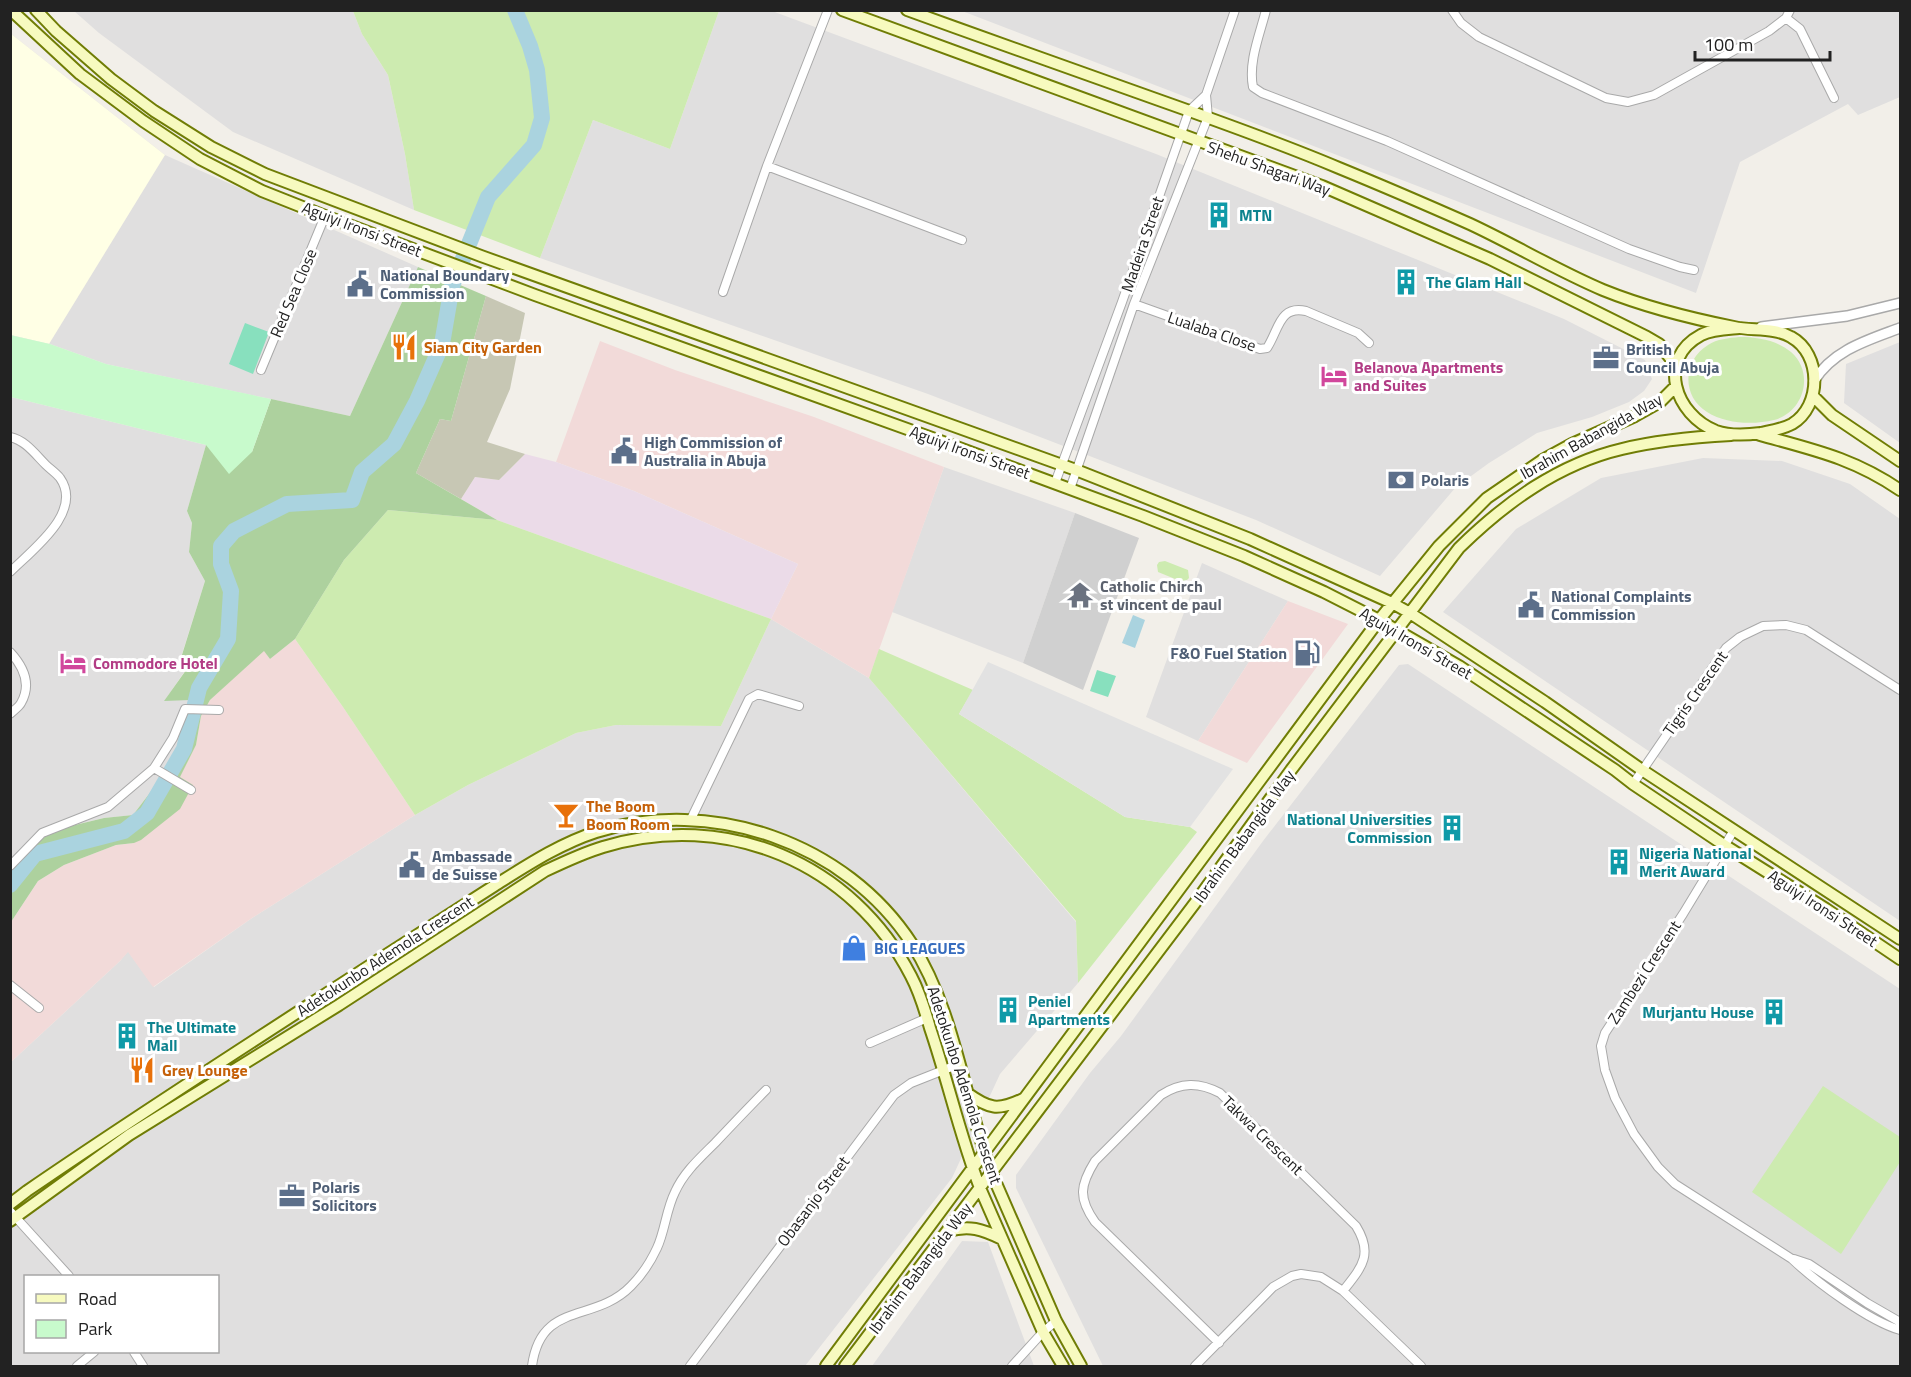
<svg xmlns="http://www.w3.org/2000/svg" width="1911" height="1377" font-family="'Titillium Web',sans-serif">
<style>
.residential{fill:#e0dfdf;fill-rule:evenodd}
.commercial{fill:#f2dad9}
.industrial{fill:#ebdbe8}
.education{fill:#ffffe5}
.religious{fill:#d0d0d0}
.construction{fill:#c7c7b4}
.grass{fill:#cdebb0}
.forest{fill:#add19e}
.park{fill:#c8facc}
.pitch{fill:#88e0be}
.parking{fill:#e2e2e2}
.water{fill:#aad3df}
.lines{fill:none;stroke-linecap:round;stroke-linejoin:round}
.river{stroke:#aad3df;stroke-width:16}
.minor-casing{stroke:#a9a9a9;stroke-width:10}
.tertiary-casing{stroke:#a9a9a9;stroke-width:12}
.secondary-casing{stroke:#707d05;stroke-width:14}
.minor{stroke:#fff;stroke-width:8}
.tertiary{stroke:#fff;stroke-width:9}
.secondary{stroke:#f7fabf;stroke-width:10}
.labels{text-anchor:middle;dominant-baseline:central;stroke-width:6;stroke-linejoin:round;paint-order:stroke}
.street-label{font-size:16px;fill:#222;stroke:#fff}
.culture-label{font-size:16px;font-weight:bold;fill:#0d838f;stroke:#fff;text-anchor:start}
.service-label{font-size:16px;font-weight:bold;fill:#4e5e75;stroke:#fff;text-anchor:start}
.food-label{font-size:16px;font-weight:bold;fill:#c56008;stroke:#fff;text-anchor:start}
.hotel-label{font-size:16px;font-weight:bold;fill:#b23c85;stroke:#fff;text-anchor:start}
.worship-label{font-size:16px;font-weight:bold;fill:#5b616d;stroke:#fff;text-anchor:start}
.shop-label{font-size:16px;font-weight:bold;fill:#366cbe;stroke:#fff;text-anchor:start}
</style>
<rect width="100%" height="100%" fill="#f2efe9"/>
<path class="residential" d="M74,11H353L362,34L388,75L405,154L414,210L233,132L99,33Z
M719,11H772L1156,154L1564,319L1645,360L1652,379L1644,391L1629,402L1592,417L1537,433L1489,463L1456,487L1380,576L1256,520L928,394L540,258L593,120L670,149Z
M962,11H1900V97L1858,115L1848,104L1740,162L1696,293Z
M10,33L165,155L418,267L350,416L106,364L50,344L11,335Z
M1900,342V443L1844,403L1846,364Z
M11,397L206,445L187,511L192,523L189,552L205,581L181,657L189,665L165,700H190L191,710L183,746L162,777L133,815L104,818L75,825L26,853L11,875Z
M1703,458L1782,461L1850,484L1900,519V921L1443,612L1516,529L1601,478Z
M944,467L1075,513L1023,663L892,612Z
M1202,563L1288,601L1198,741L1146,717Z
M771,619L869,678L1076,922L1078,983L1000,1074L952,1178L805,1366H11V1062L120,961L128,951L154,987L252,918L415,815L468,785L576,733L616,725L721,726ZM26,1276H218V1352H26Z
M1408,664L1900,989V1366H1103L1016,1188V1175L1090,1073L1121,1036L1263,841L1399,665Z
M962,1241L988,1242L1034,1366H872Z"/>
<path class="commercial" d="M600,341L675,370L814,417L944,467L869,678L771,619L798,564L634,491L556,462Z
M1288,601L1348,624L1247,763L1198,741Z
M295,639L343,707L415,815L252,918L153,987L128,952L120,961L11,1062V922L38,881L64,865L116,845L134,843L179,778L196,745L201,716L210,700L264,650L270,659Z"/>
<path class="industrial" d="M525,454L556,462L634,491L798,564L771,619L497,520L461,499L475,477L499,480Z"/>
<path class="education" d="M10,33L165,155L49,344L11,335Z"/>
<path class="religious" d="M1075,513L1139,538L1083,690L1023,663Z"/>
<path class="construction" d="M486,296L525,313L510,389L487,442L525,454L499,480L475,477L461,499L416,473L440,419L451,421Z"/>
<path class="grass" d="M353,11V10L719,11L670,149L593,120L540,258L414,210L405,154L388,75L362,34Z
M1739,337C1758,337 1776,340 1791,352C1815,373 1804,412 1774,420C1753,425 1726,424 1707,412C1681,396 1683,360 1708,345C1717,339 1729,338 1739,337Z
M388,510L497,520L771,619L721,726L616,725L576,733L468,785L415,815L343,707L295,639L344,560Z
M1165,561L1188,570L1189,578L1187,580L1180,581L1158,572L1157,565L1159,562Z
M879,649L973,690L959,714L1125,817L1190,827L1197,832L1078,983L1076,921L869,678Z
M1823,1086L1900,1137V1162L1841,1254L1752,1192Z"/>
<path class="forest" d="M418,267L486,296L451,421L440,419L416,473L497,520L388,510L344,560L295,639L270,659L264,651L210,700L201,716L196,745L180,777L193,785L180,809L141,840L134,843L116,845L64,865L38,881L11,922V875L26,853L48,834L75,825L104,818L133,815L162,777L183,746L191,710L190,700L164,701L189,666L181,658L205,581L189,552L192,523L187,511L206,445L252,452L271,399L350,416Z"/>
<path class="park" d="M10,335L50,344L106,364L271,399L252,452L229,474L206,445L11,397Z"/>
<path class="pitch" d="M245,323L269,332L253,374L229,364Z
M1097,670L1116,676L1108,697L1090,691Z"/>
<path class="parking" d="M988,662L1233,769L1190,827L1125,817L959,714Z"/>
<path class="water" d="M1133,615L1145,620L1135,648L1122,643Z"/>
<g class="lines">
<path class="river" d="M10,885L35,854L124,831L147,813L184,749L199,688L228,639L231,591L221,564V546L234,531L287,504L352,500L362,472L394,444L417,401L442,344L452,286L488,197L534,145L542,118L537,70L530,46L515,10"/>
<g class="minor-casing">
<path id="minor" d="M1266,10C1260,34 1248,62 1253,87L1262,93L1387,141L1629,249L1680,267L1694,270
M1452,10L1461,23L1479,37L1606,98L1628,102L1654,95L1769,31L1786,18L1790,10
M1786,18L1800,29L1834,98
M767,166L962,240
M723,292L767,166L828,10
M1134,304L1260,349L1267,348C1279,330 1279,305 1306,311L1358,333L1369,343
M261,370L325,216
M10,437C25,440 35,454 46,465C50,469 56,473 60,478C84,512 32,550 10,572
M1055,483L1122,302L1189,111L1206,95L1235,10
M1070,489L1134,304L1208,117L1206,95
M10,652C23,666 32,684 21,703C19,707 14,710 10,714
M154,768L191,790
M1633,784L1726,648L1740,637L1763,626L1786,625L1806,630L1900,690
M691,819L749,699L758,694L799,706
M1734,830L1683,914L1605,1033L1601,1046L1605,1070L1615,1098L1634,1134L1658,1167L1675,1184L1792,1259C1816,1282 1869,1321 1900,1330
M10,866L42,833L108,807L154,768L173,738L185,709L219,710
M10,985L39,1008
M870,1043L927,1018
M10,1211L69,1276
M1794,1259L1809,1264L1867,1303L1900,1322
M1219,1343L1095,1222C1078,1198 1080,1185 1095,1161L1161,1095C1181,1082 1199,1082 1220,1093L1356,1226C1374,1255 1361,1268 1343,1291
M134,1352L143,1366
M77,1366L94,1352
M532,1366C541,1300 594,1324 631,1286C641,1276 651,1261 657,1248C665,1231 666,1210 675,1192C684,1172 700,1158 715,1143C732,1125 749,1107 766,1090
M690,1366L894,1095L911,1083L959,1064
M1012,1366L1043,1332L1056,1321
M1195,1366L1273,1287L1292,1276L1301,1274L1321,1277L1343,1291L1421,1366"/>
</g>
<g class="tertiary-casing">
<path id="tertiary" d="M1761,327L1847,316L1900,303
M1814,381C1833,350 1868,340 1900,328"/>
</g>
<g class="secondary-casing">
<path id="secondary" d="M11,10L80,74L143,121L200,159L262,191L325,216L535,295L935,439L1143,516L1244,556L1324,592L1379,620L1459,666L1615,770L1633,784L1724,845L1826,909L1900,959
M36,10L56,31L111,79L154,111L211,147L265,174L481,256L1076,470L1250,539L1392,603L1410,613L1545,702L1642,770L1900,939
M842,10L1322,186L1490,259L1647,337L1659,344L1676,365
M907,10C984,38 1061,65 1139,93C1206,117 1273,140 1339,168C1383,186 1427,205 1470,224C1515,245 1558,271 1603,290C1645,307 1689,318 1734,327C1752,331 1774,327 1791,337C1822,354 1822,406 1792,424C1783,429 1770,431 1761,433C1746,435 1730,436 1716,431C1675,415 1656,359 1701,335C1712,329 1726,329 1739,328
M1813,396L1832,415L1900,461
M1760,435C1814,450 1853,458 1900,490
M967,1093C989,1109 998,1111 1023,1099
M10,1204L27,1191C145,1110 266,1033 386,955C422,932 458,909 494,886C526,866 559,844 596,832C711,796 846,842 912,944C955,1011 964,1100 992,1174L1056,1321L1081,1366
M10,1221L129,1135L339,1005L545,871C564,862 583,853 603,847C726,809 853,863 911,976C920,993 925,1010 930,1028C948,1081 960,1136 980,1188L1043,1332L1063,1366
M948,1231C969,1225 982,1229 1002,1239
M826,1366L1379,620L1439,546L1487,498L1541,461L1572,444L1635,416L1660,402L1675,387
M845,1366L1195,903L1291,770L1459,548C1505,503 1558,464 1622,449C1658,440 1695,437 1731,435"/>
</g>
<use href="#minor" class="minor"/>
<use href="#tertiary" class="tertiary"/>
<use href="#secondary" class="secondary"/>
</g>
<defs>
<g id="building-bare" transform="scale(2.07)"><path d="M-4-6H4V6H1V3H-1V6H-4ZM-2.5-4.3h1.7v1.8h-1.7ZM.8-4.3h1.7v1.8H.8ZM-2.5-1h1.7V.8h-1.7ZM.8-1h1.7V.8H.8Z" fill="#0f9aa8" stroke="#fff" stroke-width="2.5" paint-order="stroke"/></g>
<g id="civic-bare" transform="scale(2.07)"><path d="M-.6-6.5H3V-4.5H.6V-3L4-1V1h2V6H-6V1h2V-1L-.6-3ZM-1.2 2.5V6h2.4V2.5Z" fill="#5c6f8a" stroke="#fff" stroke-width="2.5" paint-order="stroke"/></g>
<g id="restaurant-bare" transform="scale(2.07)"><path d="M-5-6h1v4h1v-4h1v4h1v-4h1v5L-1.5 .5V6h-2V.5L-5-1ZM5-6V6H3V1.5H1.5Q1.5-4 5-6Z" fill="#e8710a" stroke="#fff" stroke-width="2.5" paint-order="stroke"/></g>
<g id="office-bare" transform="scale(2.07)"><path d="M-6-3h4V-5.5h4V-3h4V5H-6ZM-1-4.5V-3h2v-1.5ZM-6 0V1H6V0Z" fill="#5c6f8a" stroke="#fff" stroke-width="2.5" paint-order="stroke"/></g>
<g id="hotel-bare" transform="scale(2.07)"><path d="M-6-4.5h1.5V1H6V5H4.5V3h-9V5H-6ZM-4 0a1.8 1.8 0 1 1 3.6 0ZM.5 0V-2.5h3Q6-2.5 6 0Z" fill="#d1479c" stroke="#fff" stroke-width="2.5" paint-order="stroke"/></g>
<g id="bank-bare" transform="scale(2.07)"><path d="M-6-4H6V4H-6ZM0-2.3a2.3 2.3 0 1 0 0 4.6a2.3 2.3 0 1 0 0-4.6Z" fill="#5c6f8a" stroke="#fff" stroke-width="2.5" paint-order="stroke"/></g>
<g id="temple-bare" transform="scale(2.07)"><path d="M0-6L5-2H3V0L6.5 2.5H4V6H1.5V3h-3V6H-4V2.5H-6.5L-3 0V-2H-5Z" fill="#6b7280" stroke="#fff" stroke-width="2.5" paint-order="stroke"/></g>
<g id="fuel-bare" transform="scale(2.07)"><path d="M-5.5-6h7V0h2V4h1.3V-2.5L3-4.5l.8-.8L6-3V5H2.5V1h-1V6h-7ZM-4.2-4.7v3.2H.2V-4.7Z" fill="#5c6f8a" stroke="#fff" stroke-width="2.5" paint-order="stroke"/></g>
<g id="bar-bare" transform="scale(2.07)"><path d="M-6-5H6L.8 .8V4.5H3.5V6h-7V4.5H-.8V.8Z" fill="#e8710a" stroke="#fff" stroke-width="2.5" paint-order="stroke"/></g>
<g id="shop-bare" transform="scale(2.07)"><path d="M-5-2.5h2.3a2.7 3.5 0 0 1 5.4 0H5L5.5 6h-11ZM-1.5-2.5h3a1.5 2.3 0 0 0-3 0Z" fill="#3f7fe0" stroke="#fff" stroke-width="2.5" paint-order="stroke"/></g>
</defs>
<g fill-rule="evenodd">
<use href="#building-bare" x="1219" y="215"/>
<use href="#building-bare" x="1406" y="282"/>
<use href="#civic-bare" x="360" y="284"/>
<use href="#restaurant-bare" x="404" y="347"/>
<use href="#office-bare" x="1606" y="358"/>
<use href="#hotel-bare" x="1334" y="376"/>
<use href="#civic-bare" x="624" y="451"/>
<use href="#bank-bare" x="1401" y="480"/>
<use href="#temple-bare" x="1080" y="595"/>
<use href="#civic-bare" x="1531" y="605"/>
<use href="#fuel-bare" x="1307" y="653"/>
<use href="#hotel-bare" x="73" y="663"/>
<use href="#bar-bare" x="566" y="815"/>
<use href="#building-bare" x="1452" y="828"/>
<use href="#building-bare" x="1619" y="862"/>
<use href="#civic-bare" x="412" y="865"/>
<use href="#shop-bare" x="854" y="948"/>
<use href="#building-bare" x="1008" y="1010"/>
<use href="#building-bare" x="1774" y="1012"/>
<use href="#building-bare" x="127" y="1036"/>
<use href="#restaurant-bare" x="142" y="1070"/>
<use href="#office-bare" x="292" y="1196"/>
</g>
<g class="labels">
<g class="street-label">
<text transform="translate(1269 168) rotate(20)">Shehu Shagari Way</text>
<text transform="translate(362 229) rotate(21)">Aguiyi Ironsi Street</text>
<text transform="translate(1142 244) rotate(-71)">Madeira Street</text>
<text transform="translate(293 293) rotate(-67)">Red Sea Close</text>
<text transform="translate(1212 331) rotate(19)">Lualaba Close</text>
<text transform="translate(1591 436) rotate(-29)">Ibrahim Babangida Way</text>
<text transform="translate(970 452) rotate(20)">Aguiyi Ironsi Street</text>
<text transform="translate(1416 643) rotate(30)">Aguiyi Ironsi Street</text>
<text transform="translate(1695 693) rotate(-55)">Tigris Crescent</text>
<text transform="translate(1244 836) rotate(-54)">Ibrahim Babangida Way</text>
<text transform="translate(1823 908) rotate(33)">Aguiyi Ironsi Street</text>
<text transform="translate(385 956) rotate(-33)">Adetokunbo Ademola Crescent</text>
<text transform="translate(1644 972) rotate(-57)">Zambezi Crescent</text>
<text transform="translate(965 1085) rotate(72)">Adetokunbo Ademola Crescent</text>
<text transform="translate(1263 1135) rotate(44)">Takwa Crescent</text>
<text transform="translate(813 1201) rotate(-53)">Obasanjo Street</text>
<text transform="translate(920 1268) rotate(-53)">Ibrahim Babangida Way</text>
</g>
<g class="culture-label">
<text x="1239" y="215">MTN</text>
<text x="1426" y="282">The Glam Hall</text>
<text x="1432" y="819" text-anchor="end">National Universities<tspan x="1432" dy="18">Commission</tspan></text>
<text x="1639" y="853">Nigeria National<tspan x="1639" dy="18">Merit Award</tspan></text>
<text x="1028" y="1001">Peniel<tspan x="1028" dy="18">Apartments</tspan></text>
<text x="1754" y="1012" text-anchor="end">Murjantu House</text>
<text x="147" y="1027">The Ultimate<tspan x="147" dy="18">Mall</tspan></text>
</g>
<g class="service-label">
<text x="380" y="275">National Boundary<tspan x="380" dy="18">Commission</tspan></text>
<text x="1626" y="349">British<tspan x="1626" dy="18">Council Abuja</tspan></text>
<text x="644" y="442">High Commission of<tspan x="644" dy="18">Australia in Abuja</tspan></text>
<text x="1421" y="480">Polaris</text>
<text x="1551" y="596">National Complaints<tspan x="1551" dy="18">Commission</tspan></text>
<text x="1287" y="653" text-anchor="end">F&amp;O Fuel Station</text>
<text x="432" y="856">Ambassade<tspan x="432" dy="18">de Suisse</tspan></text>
<text x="312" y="1187">Polaris<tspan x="312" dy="18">Solicitors</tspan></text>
</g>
<g class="food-label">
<text x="424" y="347">Siam City Garden</text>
<text x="586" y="806">The Boom<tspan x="586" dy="18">Boom Room</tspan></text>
<text x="162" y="1070">Grey Lounge</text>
</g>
<g class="hotel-label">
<text x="1354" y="367">Belanova Apartments<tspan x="1354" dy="18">and Suites</tspan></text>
<text x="93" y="663">Commodore Hotel</text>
</g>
<g class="worship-label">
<text x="1100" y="586">Catholic Chirch<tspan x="1100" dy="18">st vincent de paul</tspan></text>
</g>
<g class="shop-label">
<text x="874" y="948">BIG LEAGUES</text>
</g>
</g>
<rect width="1911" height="1377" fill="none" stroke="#222222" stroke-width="24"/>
<rect x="24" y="1275" width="195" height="78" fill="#ffffff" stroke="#a7a7a7" stroke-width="1.5"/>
<rect x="36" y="1294" width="30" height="9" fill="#f7fabf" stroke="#a7a7a7" stroke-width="1.5"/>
<text x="78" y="1305" font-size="18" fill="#222222">Road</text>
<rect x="36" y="1320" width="30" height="18" fill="#c8facc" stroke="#a7a7a7" stroke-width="1.5"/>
<text x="78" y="1335" font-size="18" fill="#222222">Park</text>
<path d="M1695 51v9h135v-9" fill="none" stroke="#222222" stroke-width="3"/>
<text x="1704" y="51" font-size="18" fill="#222222" stroke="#ffffff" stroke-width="4.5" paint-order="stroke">100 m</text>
</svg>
